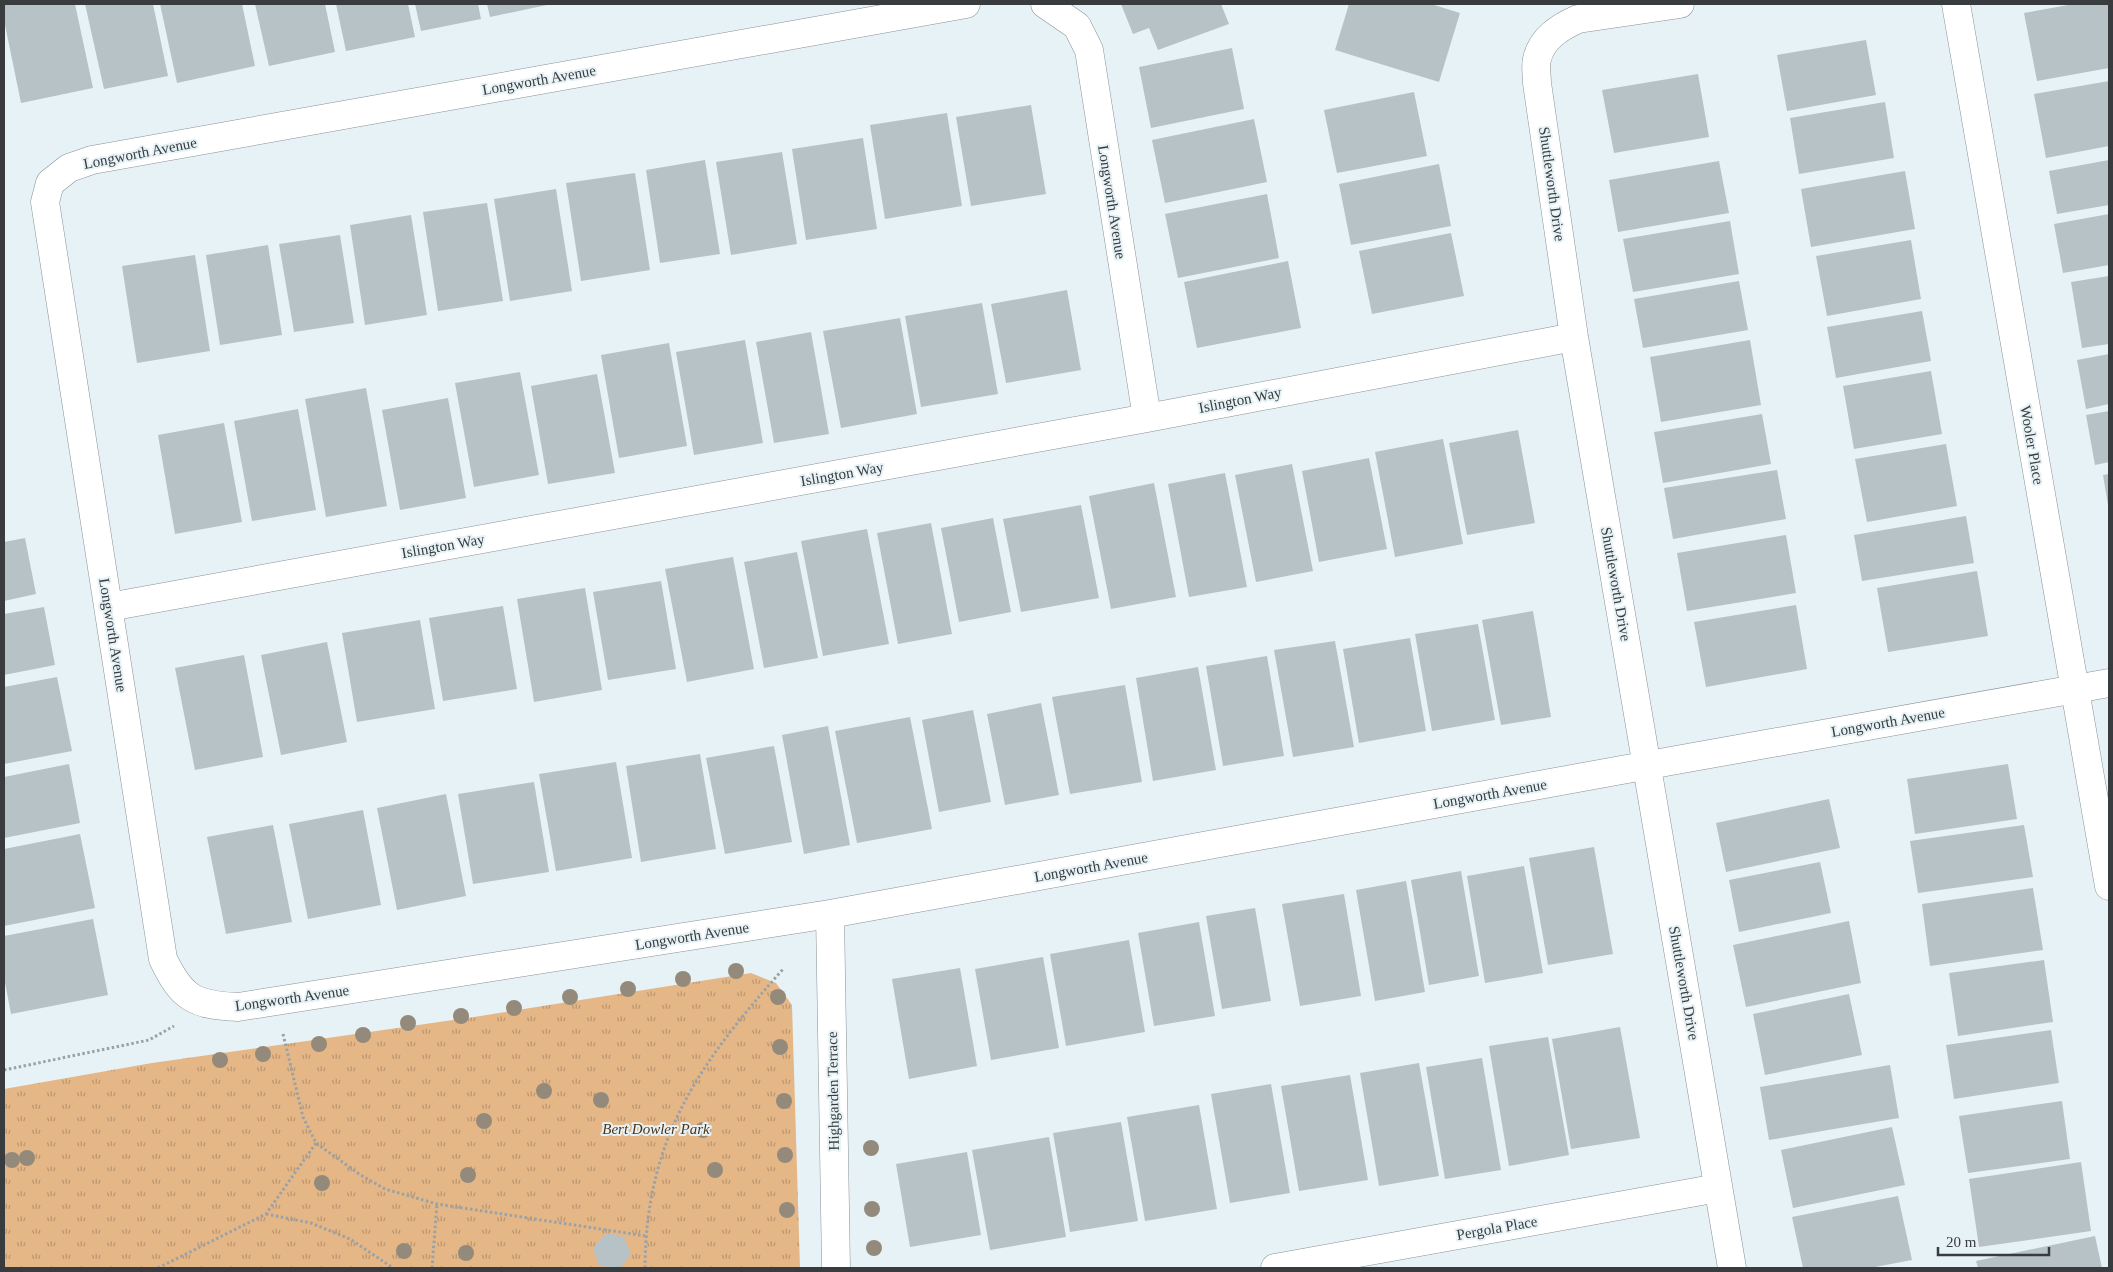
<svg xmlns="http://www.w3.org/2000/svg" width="2113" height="1272" font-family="Georgia,serif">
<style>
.park{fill:url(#park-tufts)}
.building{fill:#b7c2c7}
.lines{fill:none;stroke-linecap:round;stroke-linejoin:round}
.minor-casing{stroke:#889296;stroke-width:29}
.path{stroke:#9aa2a6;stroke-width:3;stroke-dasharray:2.5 2.5;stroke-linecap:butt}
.minor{stroke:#fff;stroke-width:28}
.tree{fill:#938a7b}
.labels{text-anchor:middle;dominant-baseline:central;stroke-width:4;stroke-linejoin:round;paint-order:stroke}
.street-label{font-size:15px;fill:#383c3e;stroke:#e7f2f7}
.park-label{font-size:15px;font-style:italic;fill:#4e3416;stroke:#e7f2f7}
</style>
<defs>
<pattern id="park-tufts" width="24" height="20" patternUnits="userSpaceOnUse" patternTransform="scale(1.25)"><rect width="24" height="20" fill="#e5b787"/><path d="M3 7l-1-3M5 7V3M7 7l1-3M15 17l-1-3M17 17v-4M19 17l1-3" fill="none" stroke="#bb9670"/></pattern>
</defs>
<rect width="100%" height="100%" fill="#e7f2f7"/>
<path class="park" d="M751,973L776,983L792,1005L800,1268H4V1089L152,1063L474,1017Z"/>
<path class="building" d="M4,4H75L93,88L21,103L4,20Z
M85,4H153L168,76L104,89Z
M160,4H242L255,66L177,83Z
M255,4H325L335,52L269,66Z
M336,4H408L415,37L346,51Z
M415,4H478L481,19L421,31Z
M487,4H547V5L490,17Z
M1121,4H1221L1229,24L1158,50L1149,28L1133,34Z
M1349,4H1431L1460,13L1439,82L1335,50Z
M2074,4H2109V68L2037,81L2024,13Z
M1866,40L1876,95L1787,111L1777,55Z
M1232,48L1244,109L1151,128L1139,67Z
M1698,74L1709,137L1614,153L1602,90Z
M2109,81V146L2046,158L2034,94Z
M1414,92L1427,156L1337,173L1324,110Z
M1885,102L1894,158L1799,174L1790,118Z
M1031,105L1046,194L971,206L956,117Z
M947,113L962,206L885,219L870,125Z
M1254,119L1267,182L1165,203L1152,140Z
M863,138L877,229L806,240L792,149Z
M782,152L797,244L731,255L716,162Z
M705,160L720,254L660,263L646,170Z
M2109,160V205L2057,214L2049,171Z
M1719,161L1729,213L1618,232L1609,180Z
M1439,164L1451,226L1351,245L1339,184Z
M1905,171L1915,229L1811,247L1801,189Z
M635,173L650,270L581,281L566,183Z
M556,189L572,291L510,301L494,199Z
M1267,194L1279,258L1178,278L1165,214Z
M487,203L503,301L438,311L423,212Z
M2109,214V265L2063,273L2054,224Z
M411,215L427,315L365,325L350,225Z
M1730,221L1739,274L1633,292L1623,239Z
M1451,233L1464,296L1372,314L1359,251Z
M340,235L354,323L294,332L279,244Z
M1911,240L1921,299L1827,316L1816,256Z
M268,245L282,335L220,345L206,255Z
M195,255L210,351L137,363L122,266Z
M1288,261L1301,328L1197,348L1184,282Z
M2109,276V344L2082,348L2071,282Z
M1739,281L1748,330L1643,348L1634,299Z
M1067,290L1081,370L1006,383L991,304Z
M982,303L998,394L921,407L905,316Z
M1922,311L1931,361L1836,378L1827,327Z
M900,318L917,414L841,428L823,331Z
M811,332L829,434L774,443L756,342Z
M745,340L763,443L694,455L676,352Z
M1750,340L1761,405L1661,422L1650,357Z
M669,343L687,446L619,458L601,355Z
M2109,354V404L2086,409L2077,360Z
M1931,371L1942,434L1854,449L1843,386Z
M520,372L539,475L474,487L455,383Z
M597,374L615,473L548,484L531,386Z
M366,388L387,506L326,517L305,399Z
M448,398L466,498L400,510L382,410Z
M298,409L316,510L252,521L234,421Z
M2109,411V462L2095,465L2086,415Z
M1762,414L1771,464L1663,483L1654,432Z
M224,423L242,522L175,534L158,435Z
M1518,430L1535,523L1467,535L1449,443Z
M1443,439L1463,544L1395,557L1375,452Z
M1946,444L1957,506L1867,522L1855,459Z
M1369,458L1387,549L1319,562L1302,471Z
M1292,464L1313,571L1256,582L1235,475Z
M1777,470L1786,519L1673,539L1664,488Z
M1225,473L1247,587L1189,597L1168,484Z
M2109,474V505H2108L2103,475Z
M1154,483L1176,597L1111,609L1089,496Z
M1081,505L1099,598L1021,612L1003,519Z
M1966,516L1974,563L1862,581L1854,535Z
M993,518L1011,612L959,622L941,528Z
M931,523L952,634L898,644L877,533Z
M867,529L889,644L823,656L801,541Z
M1786,535L1796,593L1687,611L1677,553Z
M25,538L36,594L4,601V542Z
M797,552L818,658L764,668L744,562Z
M733,557L754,669L687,682L665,569Z
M1977,571L1988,636L1888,652L1877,588Z
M661,581L676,669L608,680L593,592Z
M585,588L602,690L534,702L517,599Z
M1796,605L1807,669L1706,687L1694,622Z
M503,606L517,689L443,701L429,618Z
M44,607L55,665L4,675V614Z
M1533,611L1551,717L1501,725L1482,620Z
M420,620L435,709L357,722L342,633Z
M1478,624L1495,720L1432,731L1415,634Z
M1410,638L1426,731L1359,743L1343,649Z
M1335,641L1354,747L1293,757L1274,650Z
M327,642L347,742L281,755L261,655Z
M244,655L263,757L195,770L175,668Z
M1267,656L1284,756L1223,766L1206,666Z
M1198,667L1216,770L1153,781L1136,678Z
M57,677L72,751L4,764V687Z
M1125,685L1142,782L1070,794L1052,697Z
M1041,703L1059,795L1005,805L987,714Z
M973,710L991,802L939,812L922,720Z
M910,717L932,829L857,843L835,731Z
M828,726L850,845L804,854L782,735Z
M774,746L792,842L725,854L706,758Z
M700,754L716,849L641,862L626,766Z
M616,762L632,858L556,871L539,774Z
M69,764L80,823L4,838V777Z
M2008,764L2017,819L1915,834L1907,779Z
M534,782L549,872L473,884L458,794Z
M446,794L466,896L397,910L377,808Z
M1829,799L1840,848L1726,872L1716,823Z
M363,810L381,905L308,919L289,824Z
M273,825L292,922L226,934L207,837Z
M2024,825L2033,877L1918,893L1910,841Z
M80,834L95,908L4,926V849Z
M1594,847L1613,954L1548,965L1529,858Z
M1820,862L1831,913L1739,932L1729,880Z
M1524,866L1543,973L1485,983L1467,876Z
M1461,871L1479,976L1429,985L1411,880Z
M1406,881L1425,992L1375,1001L1356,890Z
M2033,888L2043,950L1930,966L1922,904Z
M1344,894L1361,996L1300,1006L1282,904Z
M1255,908L1271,1001L1222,1009L1206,916Z
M93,919L108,995L11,1014L4,977V936Z
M1849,921L1861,983L1746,1007L1733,945Z
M1199,922L1215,1016L1154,1026L1138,933Z
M1129,940L1145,1032L1066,1046L1050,954Z
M1043,957L1059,1048L991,1060L975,969Z
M2044,960L2053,1022L1958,1036L1949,973Z
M960,968L977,1066L909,1079L892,979Z
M1849,994L1862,1055L1765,1075L1753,1014Z
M1620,1027L1640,1138L1571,1149L1552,1039Z
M2051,1030L2059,1083L1954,1099L1946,1045Z
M1548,1037L1569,1155L1509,1166L1489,1046Z
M1482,1058L1501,1170L1445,1179L1426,1067Z
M1419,1063L1439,1176L1379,1186L1360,1073Z
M1890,1065L1899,1118L1769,1140L1760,1087Z
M1350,1075L1368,1180L1299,1191L1281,1086Z
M1271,1084L1290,1193L1230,1203L1211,1094Z
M2062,1101L2070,1159L1968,1173L1959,1116Z
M1199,1105L1217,1209L1145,1221L1127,1117Z
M1121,1122L1138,1221L1070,1232L1053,1133Z
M1892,1127L1905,1185L1793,1208L1781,1150Z
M1049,1137L1066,1237L990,1250L972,1150Z
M967,1152L981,1235L910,1247L896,1164Z
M2081,1162L2091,1231L1979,1247L1969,1179Z
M1898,1196L1912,1260L1870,1268H1803L1792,1217Z
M606,1233L624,1237L631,1255L620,1268L599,1266L593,1248Z
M2095,1236L2102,1268H1978L1976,1261Z"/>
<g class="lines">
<g class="minor-casing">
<path id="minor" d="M966,4L92,160L69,168L50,183L45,202L163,959C182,999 195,1005 238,1007L830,914L1682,759L2109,683
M1045,4L1077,26L1089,50L1147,418
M1680,4L1578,19C1560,27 1542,38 1537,59C1535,66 1537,75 1537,83L1574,337L1732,1268
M1956,4L2109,886
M109,607L1147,418L1574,337
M830,914L836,1268
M1275,1268L1718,1188"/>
</g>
<path class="path" d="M283,1034L303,1117L316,1143L359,1174L385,1189L437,1204L646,1236
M4,1070L149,1040L174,1026
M266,1214L311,1223L350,1239L393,1268
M158,1268L266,1214L316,1143
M432,1268L437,1204
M645,1268C646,1136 700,1063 784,968"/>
<use href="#minor" class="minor"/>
</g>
<g class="tree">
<circle cx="736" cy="971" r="8"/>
<circle cx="683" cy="979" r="8"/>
<circle cx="628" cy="989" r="8"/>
<circle cx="570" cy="997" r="8"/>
<circle cx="778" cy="997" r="8"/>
<circle cx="514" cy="1008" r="8"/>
<circle cx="461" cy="1016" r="8"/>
<circle cx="408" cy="1023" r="8"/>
<circle cx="363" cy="1035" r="8"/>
<circle cx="319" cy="1044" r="8"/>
<circle cx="780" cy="1047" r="8"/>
<circle cx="263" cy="1054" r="8"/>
<circle cx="220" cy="1060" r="8"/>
<circle cx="544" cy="1091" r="8"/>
<circle cx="601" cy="1100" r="8"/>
<circle cx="784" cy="1101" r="8"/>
<circle cx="484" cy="1121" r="8"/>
<circle cx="703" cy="1130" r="8"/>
<circle cx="871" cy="1148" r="8"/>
<circle cx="785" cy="1155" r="8"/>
<circle cx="27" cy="1158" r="8"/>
<circle cx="12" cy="1160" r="8"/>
<circle cx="715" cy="1170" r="8"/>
<circle cx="468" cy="1175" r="8"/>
<circle cx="322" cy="1183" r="8"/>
<circle cx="872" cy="1209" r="8"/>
<circle cx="787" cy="1210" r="8"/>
<circle cx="874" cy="1248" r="8"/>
<circle cx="404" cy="1251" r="8"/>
<circle cx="466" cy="1253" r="8"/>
</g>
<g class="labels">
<g class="street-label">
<text transform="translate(539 80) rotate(-10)">Longworth Avenue</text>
<text transform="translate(140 153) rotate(-11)">Longworth Avenue</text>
<text transform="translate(1552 184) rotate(82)">Shuttleworth Drive</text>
<text transform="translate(1112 202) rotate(81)">Longworth Avenue</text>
<text transform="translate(1240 400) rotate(-11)">Islington Way</text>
<text transform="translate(2032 445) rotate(80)">Wooler Place</text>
<text transform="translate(842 474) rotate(-10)">Islington Way</text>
<text transform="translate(443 546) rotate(-10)">Islington Way</text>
<text transform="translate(1616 584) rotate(80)">Shuttleworth Drive</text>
<text transform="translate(113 635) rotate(81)">Longworth Avenue</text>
<text transform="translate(1888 722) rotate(-10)">Longworth Avenue</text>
<text transform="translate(1490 794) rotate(-10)">Longworth Avenue</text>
<text transform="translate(1091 867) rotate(-10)">Longworth Avenue</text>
<text transform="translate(692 936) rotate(-9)">Longworth Avenue</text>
<text transform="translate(1684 983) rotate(80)">Shuttleworth Drive</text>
<text transform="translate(292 998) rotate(-8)">Longworth Avenue</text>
<text transform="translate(833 1091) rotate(-91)">Highgarden Terrace</text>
<text transform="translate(1497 1228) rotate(-10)">Pergola Place</text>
</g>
<g class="park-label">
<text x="656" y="1129">Bert Dowler Park</text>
</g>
</g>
<rect width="2113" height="1272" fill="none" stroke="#383c3e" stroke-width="10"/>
<path d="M1938 1247v8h111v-8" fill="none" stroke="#383c3e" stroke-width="2.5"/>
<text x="1946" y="1247" font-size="15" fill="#383c3e" stroke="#e7f2f7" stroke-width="4" paint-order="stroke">20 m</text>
</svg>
